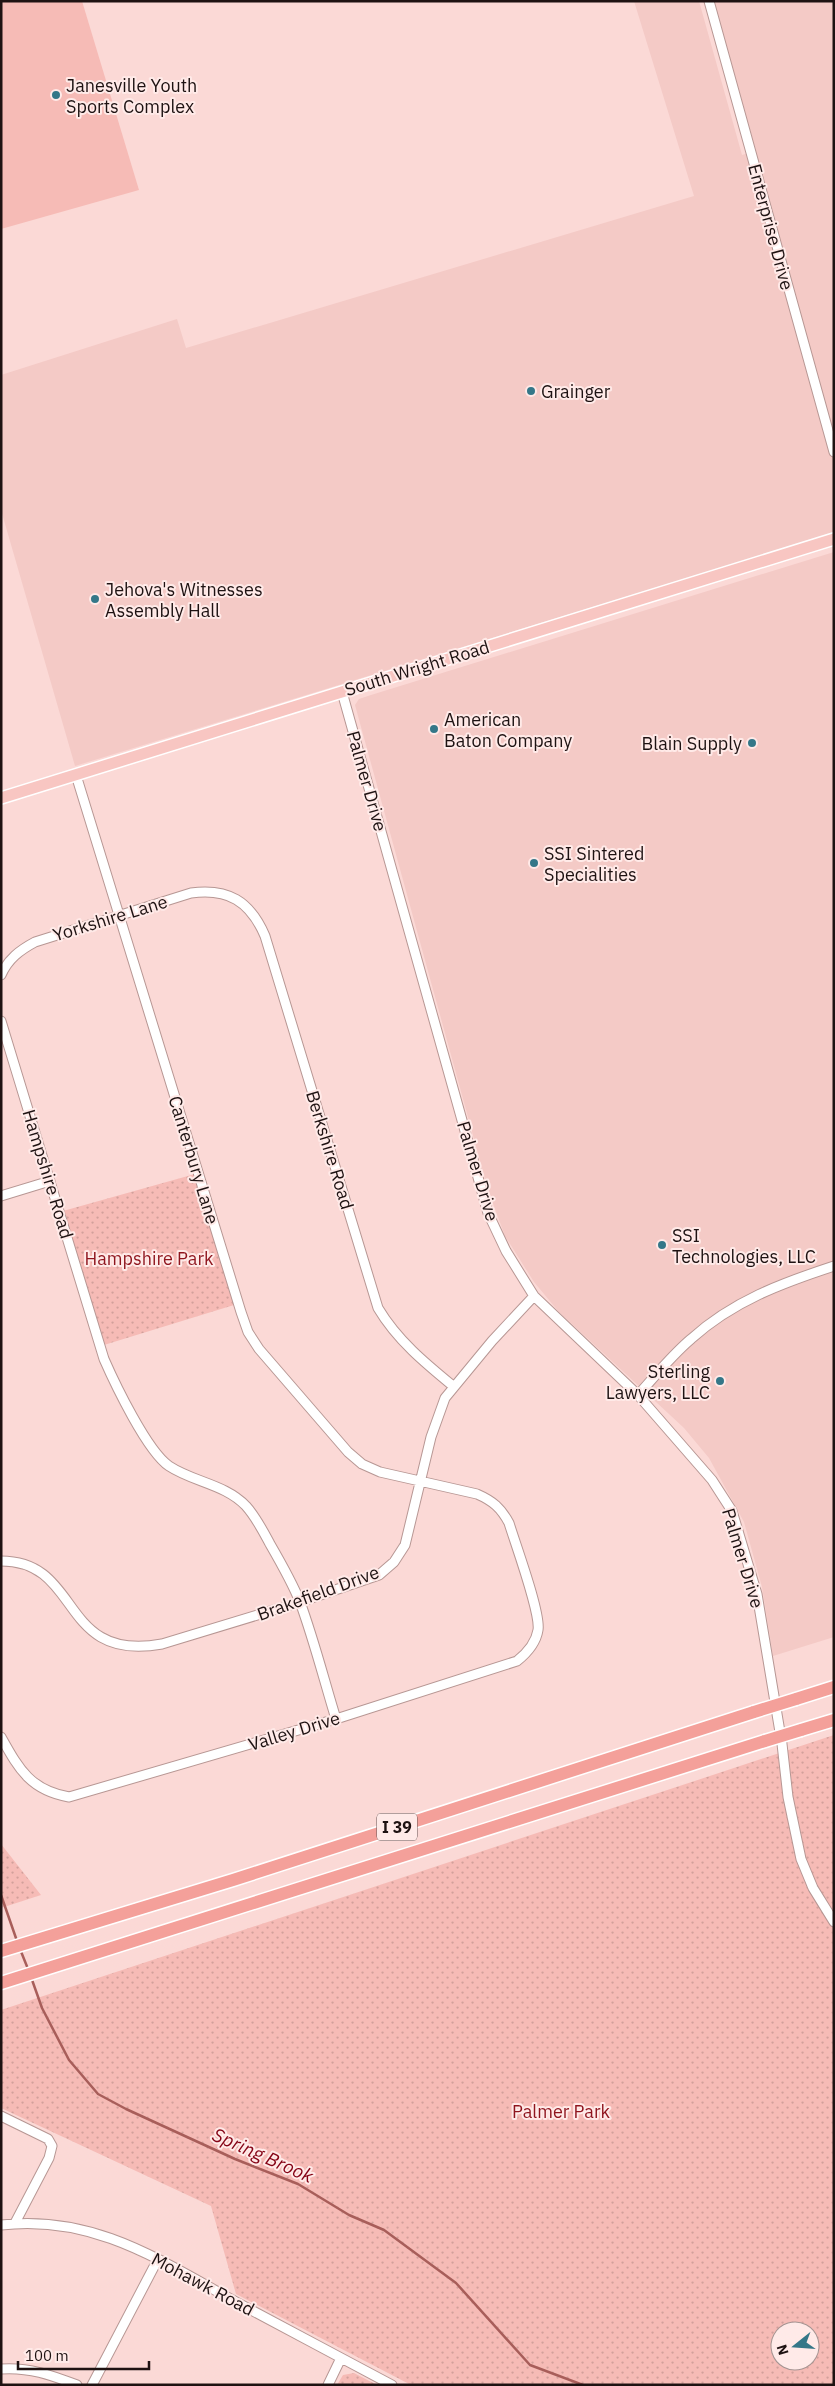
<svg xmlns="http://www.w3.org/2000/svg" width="835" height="2386" font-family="'IBM Plex Sans',sans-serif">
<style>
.built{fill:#f4cac6}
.park{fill:url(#park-dots);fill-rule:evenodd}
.pitch{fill:#f6bbb6}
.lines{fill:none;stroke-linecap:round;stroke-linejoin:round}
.stream{stroke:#a85e5a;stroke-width:2.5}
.minor-casing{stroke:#b79794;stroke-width:11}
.major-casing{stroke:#fff;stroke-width:14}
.highway-casing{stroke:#fff;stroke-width:15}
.minor{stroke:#fff;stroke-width:9}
.major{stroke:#f8c6c2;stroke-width:11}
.highway{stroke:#f4a09a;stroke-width:12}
.highway-bridge-casing{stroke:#fff;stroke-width:15;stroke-linecap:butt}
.highway-bridge{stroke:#f4a09a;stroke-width:12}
.poi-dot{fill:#347788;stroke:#ffeae8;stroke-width:2}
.labels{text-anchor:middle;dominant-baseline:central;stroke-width:4;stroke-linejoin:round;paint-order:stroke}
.shield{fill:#ffeae8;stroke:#625352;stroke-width:1}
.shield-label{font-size:16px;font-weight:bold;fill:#1e1212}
.poi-label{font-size:18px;fill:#1e1212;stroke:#ffeae8;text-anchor:start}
.street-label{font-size:18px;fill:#1e1212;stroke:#ffeae8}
.park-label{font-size:18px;fill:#8f151e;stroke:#ffeae8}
.water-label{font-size:19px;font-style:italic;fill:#850315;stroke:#ffeae8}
</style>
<defs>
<pattern id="park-dots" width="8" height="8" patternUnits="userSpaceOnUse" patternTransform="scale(1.25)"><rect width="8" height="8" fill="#f6bbb6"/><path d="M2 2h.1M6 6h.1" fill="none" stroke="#d2a09b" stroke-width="1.8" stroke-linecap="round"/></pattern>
</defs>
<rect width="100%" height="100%" fill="#fbd9d6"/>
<path class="built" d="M634,1H699L742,155L756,151L714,1H834V533L75,766L1,510V375L177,319L186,348L694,196Z
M834,552V1637L773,1656L762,1587L744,1522L709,1458L684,1428L559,1312L534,1282L505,1236L488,1190L355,705L359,699L371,695Z"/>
<path class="park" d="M195,1174L234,1305L104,1345L63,1211Z
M834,1735V2385H411L236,2294L211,2206L1,2108V2010ZM780,2331H810V2361H780Z
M1,1844L41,1895L1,1908Z
M354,2373L377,2385H337L343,2375Z"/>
<path class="pitch" d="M1,1H82L139,190L1,229Z"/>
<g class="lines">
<path class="stream" d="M1,1895L17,1941
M20,1949L28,1969
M31,1977L42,2008L69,2060L98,2094L126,2109L235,2159L298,2184L349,2215L384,2230L456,2283L530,2365L583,2385"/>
<g class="minor-casing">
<path id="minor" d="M709,1L834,452
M342,692L488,1213L506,1251L534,1296L638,1395L712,1480L732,1511L757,1594L782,1744L788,1797L801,1859L813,1888L834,1922
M1,975C8,959 20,950 35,942L191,893C228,888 250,901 265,936L378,1308C397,1340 425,1363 453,1386
M1,1021L104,1359C115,1384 147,1451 169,1466C193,1482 225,1484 246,1506C256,1517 263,1531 270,1544C281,1563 292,1582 300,1602C314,1640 324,1680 336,1719
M1,1196L50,1181
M638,1395C655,1376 672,1355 691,1339C733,1301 782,1283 834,1266
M1,1561C83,1561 58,1663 162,1644L300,1602L379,1575L394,1562L405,1545L431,1437L445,1398L492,1341L534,1296
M1,1737C19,1769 30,1790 69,1797L336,1719L517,1661C527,1653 536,1643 538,1630C541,1613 515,1543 509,1523C501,1508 493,1501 477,1494L380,1472L362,1464L348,1452L259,1349L248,1332L241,1312L76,775
M1,2116L48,2139L52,2146L49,2158L15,2223
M1,2225C94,2214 161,2261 238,2303C289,2330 341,2358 392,2385
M1,2369C29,2367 51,2375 77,2385
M92,2385L158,2259
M328,2385L341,2358"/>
</g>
<g class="major-casing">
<path id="major" d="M1,798L834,539"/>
</g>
<g class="highway-casing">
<path id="highway" d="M796,1699L834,1687
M801,1730L834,1720
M1,1951L233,1880L754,1712
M1,1983L765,1741"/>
</g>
<use href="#minor" class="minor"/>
<use href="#major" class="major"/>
<use href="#highway" class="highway"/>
<g class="highway-bridge-casing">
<path id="highway-bridge" d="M754,1712L796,1699
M765,1741L801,1730"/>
</g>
<use href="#highway-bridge" class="highway-bridge"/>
</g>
<g class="poi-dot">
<circle cx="56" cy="95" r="5"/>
<circle cx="531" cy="391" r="5"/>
<circle cx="95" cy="599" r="5"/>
<circle cx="434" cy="729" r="5"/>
<circle cx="752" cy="743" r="5"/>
<circle cx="534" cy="863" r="5"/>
<circle cx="662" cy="1245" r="5"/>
<circle cx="720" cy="1381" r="5"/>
</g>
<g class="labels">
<rect class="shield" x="377" y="1813.5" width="40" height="27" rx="4"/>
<g class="shield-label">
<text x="397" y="1827">I 39</text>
</g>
<g class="poi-label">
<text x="66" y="85">Janesville Youth<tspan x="66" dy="21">Sports Complex</tspan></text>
<text x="541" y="391">Grainger</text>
<text x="105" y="589">Jehova's Witnesses<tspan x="105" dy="21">Assembly Hall</tspan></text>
<text x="444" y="719">American<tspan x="444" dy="21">Baton Company</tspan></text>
<text x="742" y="743" text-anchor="end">Blain Supply</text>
<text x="544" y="853">SSI Sintered<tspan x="544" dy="21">Specialities</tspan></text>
<text x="672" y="1235">SSI<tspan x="672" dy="21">Technologies, LLC</tspan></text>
<text x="710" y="1371" text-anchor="end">Sterling<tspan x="710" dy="21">Lawyers, LLC</tspan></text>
</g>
<g class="street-label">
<text transform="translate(771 227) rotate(75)">Enterprise Drive</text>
<text transform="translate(417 668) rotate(-17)">South Wright Road</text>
<text transform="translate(367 781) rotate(74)">Palmer Drive</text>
<text transform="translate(110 918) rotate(-17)">Yorkshire Lane</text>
<text transform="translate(330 1150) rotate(73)">Berkshire Road</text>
<text transform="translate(194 1160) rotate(73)">Canterbury Lane</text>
<text transform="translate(478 1171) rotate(73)">Palmer Drive</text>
<text transform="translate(48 1174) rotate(73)">Hampshire Road</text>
<text transform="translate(743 1558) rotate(73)">Palmer Drive</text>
<text transform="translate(318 1593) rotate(-20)">Brakefield Drive</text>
<text transform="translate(294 1731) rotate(-17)">Valley Drive</text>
<text transform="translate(203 2284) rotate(28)">Mohawk Road</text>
</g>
<g class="park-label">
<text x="149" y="1258">Hampshire Park</text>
<text x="561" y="2111">Palmer Park</text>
</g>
<g class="water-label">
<text transform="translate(263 2155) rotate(24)">Spring Brook</text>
</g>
</g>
<rect width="835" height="2386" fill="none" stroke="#1e1212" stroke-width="5"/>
<g transform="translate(795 2346) rotate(253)"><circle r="24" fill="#ffeae8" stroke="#a59492"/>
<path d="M0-4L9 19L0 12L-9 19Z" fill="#347788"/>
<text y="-8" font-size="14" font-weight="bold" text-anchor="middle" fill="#1e1212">N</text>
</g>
<path d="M18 2361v8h131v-8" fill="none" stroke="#1e1212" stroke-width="2.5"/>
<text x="25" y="2361" font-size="15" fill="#1e1212" stroke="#ffeae8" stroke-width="4" paint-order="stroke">100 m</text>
</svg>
